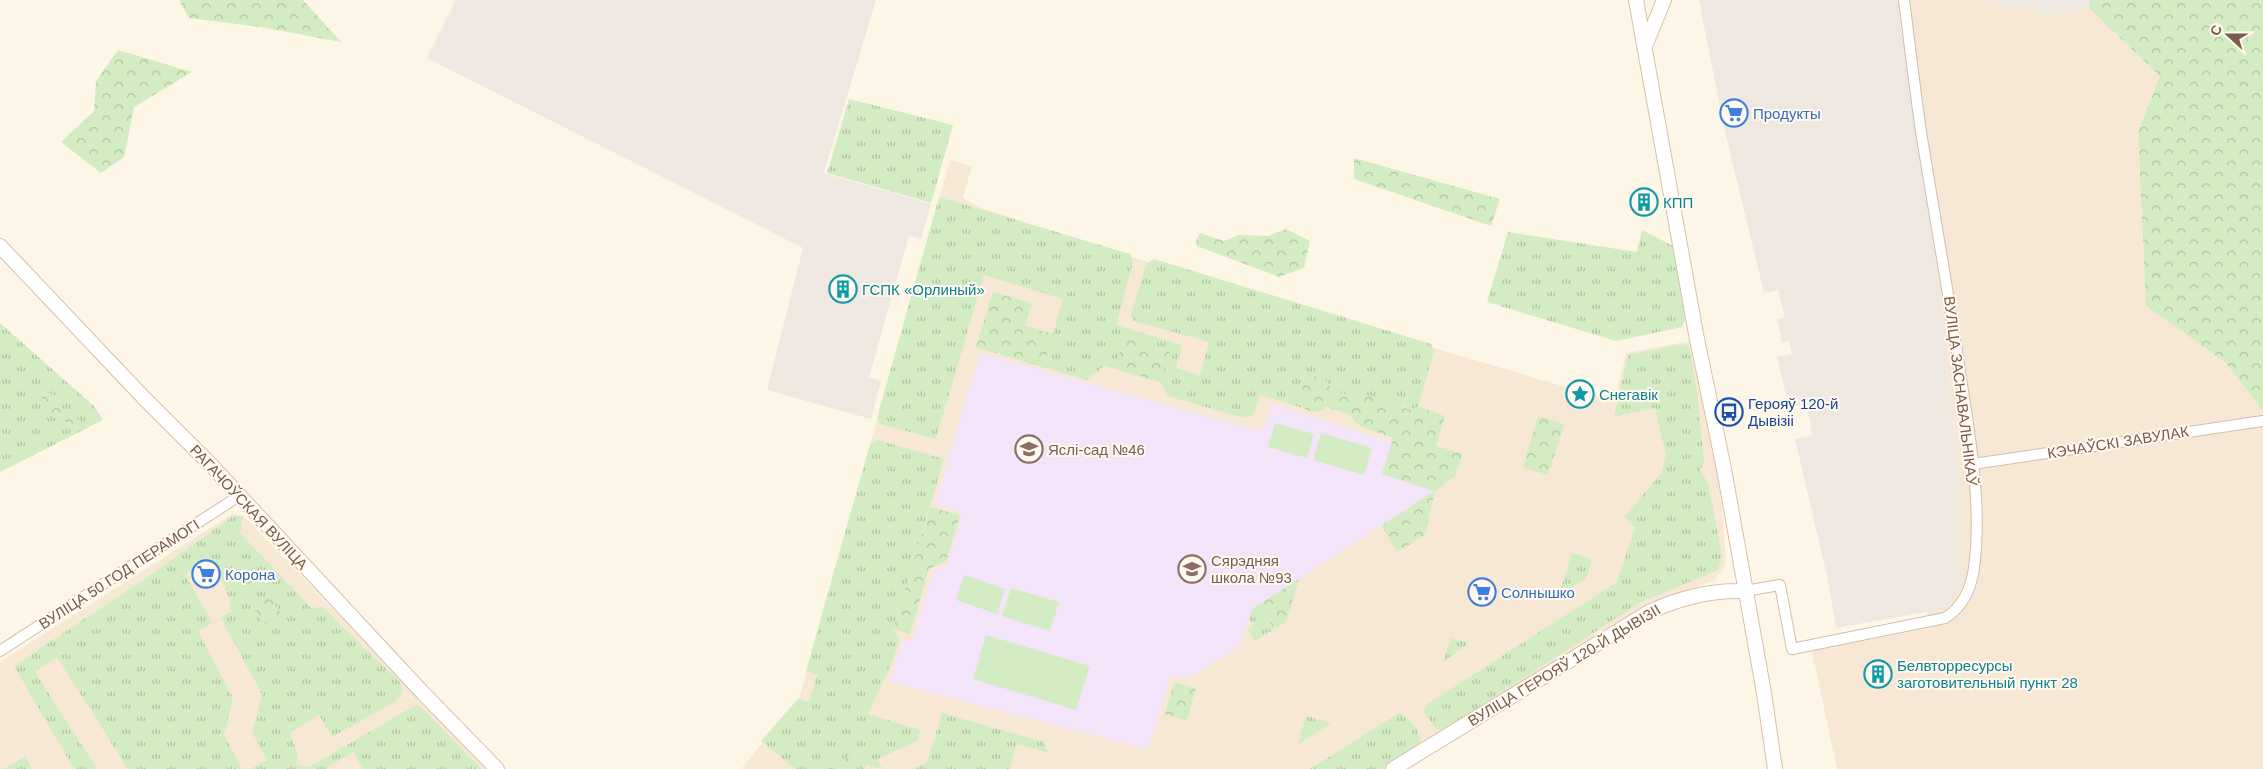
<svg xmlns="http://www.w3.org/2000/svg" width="2263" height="769" font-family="Arial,sans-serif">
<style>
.residential{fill:#f6e8d5}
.industrial{fill:#eee8e1}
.education{fill:#f3e4fa}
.grass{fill:url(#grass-tufts);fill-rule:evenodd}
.forest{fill:url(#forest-crowns)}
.garden{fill:#d3ecc4}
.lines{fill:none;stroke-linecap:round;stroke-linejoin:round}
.street-casing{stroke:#d0beac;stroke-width:12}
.secondary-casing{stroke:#d6c0ac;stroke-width:16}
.street{stroke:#fff;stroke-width:10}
.secondary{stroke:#fff;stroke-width:14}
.labels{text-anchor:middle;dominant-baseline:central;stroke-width:4;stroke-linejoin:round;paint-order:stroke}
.shop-label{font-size:15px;fill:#366cbe;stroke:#fff9ef;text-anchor:start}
.culture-label{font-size:15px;fill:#0d838f;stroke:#fff9ef;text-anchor:start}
.street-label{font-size:15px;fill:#795c4a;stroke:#fff9ef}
.transit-label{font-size:15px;fill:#164399;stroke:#fff9ef;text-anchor:start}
.education-label{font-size:15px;fill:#785e54;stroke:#fff9ef;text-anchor:start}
</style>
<defs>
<pattern id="grass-tufts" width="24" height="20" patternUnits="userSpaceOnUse" patternTransform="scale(1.25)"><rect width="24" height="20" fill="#d3ecc4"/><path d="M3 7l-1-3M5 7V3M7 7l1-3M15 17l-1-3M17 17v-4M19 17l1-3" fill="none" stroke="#b0c2a1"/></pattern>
<pattern id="forest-crowns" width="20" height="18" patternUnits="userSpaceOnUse" patternTransform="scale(1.25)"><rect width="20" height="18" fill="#d3ecc4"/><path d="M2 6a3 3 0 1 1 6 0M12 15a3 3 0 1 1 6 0" fill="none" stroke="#b0c2a1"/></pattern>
</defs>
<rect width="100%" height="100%" fill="#fdf6e7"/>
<path class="residential" d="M1897,0H1989L1990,4L2002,3L2003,8L2038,6L2039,16L2090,9L2160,76L2138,132L2146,306L2225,362L2263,411V769H1837L1812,651L1931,628L1927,612L1948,608L1963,585L1956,455L1932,224Z
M950,160L972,166L963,198L981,208L1179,272L1589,394L1615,400L1626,353L1690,341L1718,470L1726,556L1724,568L1715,580L1644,607L1546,672L1426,740L1381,769H741L799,699Z
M232,514L244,516L486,769H0V662Z"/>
<path class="industrial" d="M456,0H876L824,173L931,204L921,239L909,236L869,377L881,381L871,419L767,390L803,248L427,58Z
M1699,0H1897L1932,224L1956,455L1963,585L1948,608L1836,628L1827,576L1795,439L1812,436L1810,420L1805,404L1789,408L1777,357L1792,354L1789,341L1782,342L1777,319L1785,317L1778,290L1764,293L1723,123Z
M1989,0H2089L2090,9L2039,16L2037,6L2003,8L2001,3L1990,4Z"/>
<path class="education" d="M980,353L1262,432L1272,404L1444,459L1435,491L1252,609L1238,648L1188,678L1170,677L1148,749L890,682L903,639L912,641L933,572L947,565L962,513L935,504Z"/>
<path class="grass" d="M849,99L953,125L931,203L827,173Z
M939,197L1130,254L1133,262L1116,325L1182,345L1176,368L1200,375L1209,342L1134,321L1131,316L1146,264L1154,259L1431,344L1434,351L1418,407L1410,410L1413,413L1404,406H1397L1356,423L1332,390L1322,410L1316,412L1260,395L1254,414L1244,418L1168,396L1160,382L1169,351L1124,337L1115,369L1104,366L1086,380L1016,359L1025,326L1053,334L1063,299L984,275L936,439L880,424L877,418Z
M1642,230L1673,246L1685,320L1682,327L1616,341L1487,302L1508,232L1637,252Z
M0,323L94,406L103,420L0,472Z
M1684,344L1689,347L1697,390L1704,463L1700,470L1708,483L1722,556L1718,570L1641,602L1443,730L1436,729L1423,711L1426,705L1617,582L1635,527L1624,517L1661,474L1666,455L1655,408L1614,417L1628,355Z
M877,440L944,459L893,629L900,639L893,660L868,714L920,730L917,741L878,759L882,769L866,765L864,769H852L856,753L822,769H795L761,741L798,699L809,702L817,675L806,671L870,444Z
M233,516H243L240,533L311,608L322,607L399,681C404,689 403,695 396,701L332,737L319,715L290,733L298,756L296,765L309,767L416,705L422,708L481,769H363L353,752L325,769H250L267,760L252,732L262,694L221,618L198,631L233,698L224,735L242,769H128L57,657L35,672L97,769H74L14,666L146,578ZM205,563L208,568L210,567L214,573L216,572L226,587L225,588L231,603L229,605L232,611L212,622L185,575Z
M1572,553L1592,559L1586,579L1559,594Z
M1260,604L1274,629L1255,641L1248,630L1253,627L1249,619L1252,609Z
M1451,638L1469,643L1443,662Z
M942,713L1043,742L1049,753L1017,744L1009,769H912L927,762Z
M1399,713C1412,719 1422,733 1420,747L1385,769H1310Z
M1306,716L1331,723L1298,745Z
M25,756L32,769H3L25,757Z"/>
<path class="forest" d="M179,0H303L341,42L261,27L189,18Z
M2089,0H2263V411L2225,362L2146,306L2138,132L2160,76L2090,9Z
M118,50L192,72L134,107L124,157L101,173L61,142L94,111L96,81Z
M1354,158L1500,199L1491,226L1354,179Z
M1286,229L1310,241L1304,268L1279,277L1197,246L1196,240L1200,233L1224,241L1239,235L1268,236Z
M993,292L1032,303L1025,326L1053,334L1043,367L976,347Z
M1124,337L1170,351L1160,382L1115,369Z
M1315,376L1326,380L1332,390L1358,398L1366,395L1373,396L1410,410L1418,407L1445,416L1436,446L1463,454L1455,476L1435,491L1425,535L1397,552L1381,526L1434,491L1382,474L1393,438L1360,426L1351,415L1327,407C1298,425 1284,380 1315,376Z
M38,389L55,395L65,411L89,427L75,434L65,421L48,413Z
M1538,416L1564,424L1548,475L1523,468Z
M930,507L960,515L946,561L929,569L910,634L893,629Z
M1299,579L1286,622L1274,629L1260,604Z
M270,598L281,613L264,625L251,603Z
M1174,682L1196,688L1187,721L1165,714Z
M857,753L852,769H822Z"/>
<path class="garden" d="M1275,423L1314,434L1307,458L1268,447Z
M1321,433L1372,448L1364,475L1313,460Z
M964,575L1005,589L997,614L956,600Z
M1011,588L1059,602L1050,631L1002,616Z
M986,635L1090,666L1076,710L973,679Z"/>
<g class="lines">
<g class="street-casing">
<path id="street" d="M1973,464L2263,421
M1745,591L1780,585L1792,649L1945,618C1963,607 1971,589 1974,568C1983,499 1968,427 1958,358C1947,285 1934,212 1922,138C1915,92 1910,46 1904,0
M0,651L239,496"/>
</g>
<g class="secondary-casing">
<path id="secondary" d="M1636,0L1696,334L1724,469L1764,693L1775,769
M1645,46L1664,0
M0,246L143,397L212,466L422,692L497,769
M1393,769L1649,612C1679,598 1713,590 1745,591"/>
</g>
<use href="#street" class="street"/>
<use href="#secondary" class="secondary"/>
</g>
<defs>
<g id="supermarket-ring" transform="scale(1.4375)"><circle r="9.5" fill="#fff9ef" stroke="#3f7fe0" stroke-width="1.5"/><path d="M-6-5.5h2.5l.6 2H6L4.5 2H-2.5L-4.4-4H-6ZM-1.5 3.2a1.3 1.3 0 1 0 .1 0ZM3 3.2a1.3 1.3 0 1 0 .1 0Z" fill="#3f7fe0"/></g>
<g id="building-ring" transform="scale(1.4375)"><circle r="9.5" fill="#fff9ef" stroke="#0f9aa8" stroke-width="1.5"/><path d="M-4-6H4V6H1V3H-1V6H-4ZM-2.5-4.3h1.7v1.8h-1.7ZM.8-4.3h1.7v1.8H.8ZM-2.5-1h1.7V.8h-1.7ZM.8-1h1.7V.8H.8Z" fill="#0f9aa8"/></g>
<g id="sight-ring" transform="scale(1.4375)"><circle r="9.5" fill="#fff9ef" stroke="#0f9aa8" stroke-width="1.5"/><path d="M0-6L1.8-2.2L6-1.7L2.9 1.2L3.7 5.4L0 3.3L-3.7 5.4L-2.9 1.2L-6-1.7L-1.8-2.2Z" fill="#0f9aa8"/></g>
<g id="bus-ring" transform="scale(1.4375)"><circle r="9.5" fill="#fff9ef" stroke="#1a4fb4" stroke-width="1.5"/><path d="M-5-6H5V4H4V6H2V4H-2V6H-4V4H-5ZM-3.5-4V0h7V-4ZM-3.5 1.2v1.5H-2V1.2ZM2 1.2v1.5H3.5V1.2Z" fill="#1a4fb4"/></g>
<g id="school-ring" transform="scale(1.4375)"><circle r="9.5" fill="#fff9ef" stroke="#8d6e63" stroke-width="1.5"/><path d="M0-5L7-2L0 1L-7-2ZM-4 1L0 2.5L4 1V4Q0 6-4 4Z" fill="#8d6e63"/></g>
</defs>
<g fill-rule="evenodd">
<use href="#supermarket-ring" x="1734" y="113"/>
<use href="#building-ring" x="1644" y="202"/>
<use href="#building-ring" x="843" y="289"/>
<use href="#sight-ring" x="1580" y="394"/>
<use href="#bus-ring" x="1729" y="412"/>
<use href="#school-ring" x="1029" y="449"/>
<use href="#school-ring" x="1192" y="569"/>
<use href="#supermarket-ring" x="206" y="574"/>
<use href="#supermarket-ring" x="1482" y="592"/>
<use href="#building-ring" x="1878" y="674"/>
</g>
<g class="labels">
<g class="shop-label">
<text x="1753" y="113">Продукты</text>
<text x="225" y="574">Корона</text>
<text x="1501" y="592">Солнышко</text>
</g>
<g class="culture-label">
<text x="1663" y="202">КПП</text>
<text x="862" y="289">ГСПК «Орлиный»</text>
<text x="1599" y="394">Снегавік</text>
<text x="1897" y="665">Белвторресурсы<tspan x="1897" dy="17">заготовительный пункт 28</tspan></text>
</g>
<g class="street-label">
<text transform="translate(1961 391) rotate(83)">ВУЛІЦА ЗАСНАВАЛЬНІКАЎ</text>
<text transform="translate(2118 442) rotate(-9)">КЭЧАЎСКІ ЗАВУЛАК</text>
<text transform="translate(249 507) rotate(47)">РАГАЧОЎСКАЯ ВУЛІЦА</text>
<text transform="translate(119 574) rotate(-33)">ВУЛІЦА 50 ГОД ПЕРАМОГІ</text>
<text transform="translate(1564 665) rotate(-31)">ВУЛІЦА ГЕРОЯЎ 120-Й ДЫВІЗІІ</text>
</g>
<g class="transit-label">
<text x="1748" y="403">Герояў 120-й<tspan x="1748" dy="17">Дывізіі</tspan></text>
</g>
<g class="education-label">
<text x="1048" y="449">Яслі-сад №46</text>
<text x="1211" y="560">Сярэдняя<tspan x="1211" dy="17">школа №93</tspan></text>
</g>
</g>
<g transform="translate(2228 35) rotate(291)" stroke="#fff9ef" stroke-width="4" paint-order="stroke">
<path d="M0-4L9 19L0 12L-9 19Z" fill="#795c4a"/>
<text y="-8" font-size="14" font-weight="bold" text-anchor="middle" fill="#795c4a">С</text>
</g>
</svg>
